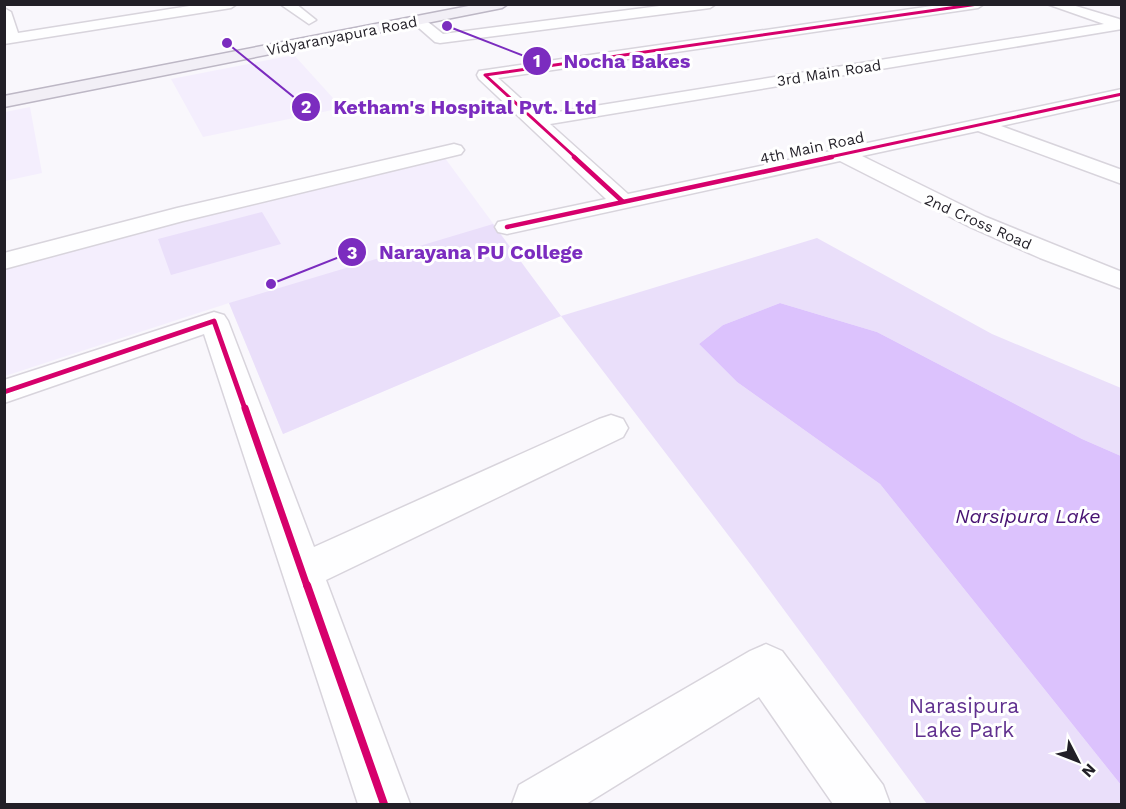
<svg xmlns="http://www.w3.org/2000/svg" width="1126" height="809" font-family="'Work Sans',sans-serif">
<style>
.built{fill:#f4eefd}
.green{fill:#eadffa}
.water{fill:#dcc2fd}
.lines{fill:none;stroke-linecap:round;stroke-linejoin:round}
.minor-casing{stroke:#d8d4dc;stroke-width:3}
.major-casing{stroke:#bdb7c5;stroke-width:3}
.minor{fill:#fefeff;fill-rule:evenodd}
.major{fill:#f2eff6;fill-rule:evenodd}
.cycleway-far4-casing{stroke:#fff;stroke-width:4.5}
.cycleway-far3-casing{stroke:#fff;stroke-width:8}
.cycleway-far2-casing{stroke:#fff;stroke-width:8}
.cycleway-far1-casing{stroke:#fff;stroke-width:10}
.cycleway-casing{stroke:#fff;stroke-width:12}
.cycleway-far4{stroke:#d6006c;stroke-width:3}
.cycleway-far3{stroke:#d6006c;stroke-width:4.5}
.cycleway-far2{stroke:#d6006c;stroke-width:5}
.cycleway-far1{stroke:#d6006c;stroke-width:7}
.cycleway{stroke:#d6006c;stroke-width:8}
.labels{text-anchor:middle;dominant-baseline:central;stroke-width:6;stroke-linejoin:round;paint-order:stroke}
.far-street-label{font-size:15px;fill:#221f27;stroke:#fff}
.water-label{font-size:20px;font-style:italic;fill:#471272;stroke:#fff}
.near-park-label{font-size:21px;fill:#61318f;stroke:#fff}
.leader{fill:none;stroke:#7b2cbf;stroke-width:2}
.callout-dot{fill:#7b2cbf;stroke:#fff;stroke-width:2}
.mark-label{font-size:18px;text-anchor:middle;font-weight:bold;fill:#fff}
.callout-label{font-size:20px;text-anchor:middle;font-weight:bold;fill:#7b2cbf;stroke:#fff;stroke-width:6;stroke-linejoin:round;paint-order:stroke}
</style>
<rect width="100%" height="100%" fill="#f9f7fc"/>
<path class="built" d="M294,55L342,108L203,137L171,79Z
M30,107L42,173L5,181V112Z
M442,154L561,316L283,434L229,303L5,376V266Z"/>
<path class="green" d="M262,212L281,244L171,275L158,239Z
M493,224L561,316L817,238L992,334L1121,388V456L1082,439L877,332L780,303L723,325L699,344L737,382L880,484L1121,785V804H927L751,565L561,316L283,434L229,303Z"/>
<path class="water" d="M780,303L877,332L1082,439L1121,456V785L880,484L737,382L699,344L723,325Z"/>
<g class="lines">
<g class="minor-casing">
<path id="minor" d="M202,4H237L231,8L4,44V8L11,12L18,33Z
M280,4H296L316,20L309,24Z
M675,4H716L710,8L440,43L435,42L411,21L418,17L423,18L443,34Z
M946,4H984L978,8L498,78L539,115L1104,24L1047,4H1069L1119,19L1122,21V29L550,124L628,194L831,151L840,147L844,148L1122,89V99L1001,126L1122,170V184L978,131L862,156L986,217L1122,272V289L1040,258L970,227L840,161L507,234L498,232L495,227L498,222L606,199L479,79L477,75L479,71Z
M454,144L461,146L464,150L461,154L183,221L4,269V253L177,208Z
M214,312L224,315L228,321L314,547L599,419L611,415L623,419L628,428L623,437L326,580L410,804H358L204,334L4,403V380Z
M766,644L782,651L883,785L890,804H833L759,697L586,804H512L519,785L750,651Z"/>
</g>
<g class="major-casing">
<path id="major" d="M479,4H508L502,8L4,107V96Z"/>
</g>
<use href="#minor" class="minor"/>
<use href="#major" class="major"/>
<g class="cycleway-far4-casing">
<path id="cycleway-far4" d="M576,158L485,75L978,4
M825,158L1122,94"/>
</g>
<g class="cycleway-far3-casing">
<path id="cycleway-far3" d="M574,157L622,201
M507,227L832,157"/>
</g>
<g class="cycleway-far2-casing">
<path id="cycleway-far2" d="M4,392L214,321L245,409"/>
</g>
<g class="cycleway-far1-casing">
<path id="cycleway-far1" d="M245,408L307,586"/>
</g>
<g class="cycleway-casing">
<path id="cycleway" d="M307,585L384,804"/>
</g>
<use href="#cycleway-far4" class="cycleway-far4"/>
<use href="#cycleway-far3" class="cycleway-far3"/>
<use href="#cycleway-far2" class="cycleway-far2"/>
<use href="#cycleway-far1" class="cycleway-far1"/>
<use href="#cycleway" class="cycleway"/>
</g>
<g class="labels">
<g class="far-street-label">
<text transform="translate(342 36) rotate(-11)">Vidyaranyapura Road</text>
<text transform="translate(829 73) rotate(-9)">3rd Main Road</text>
<text transform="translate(812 148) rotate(-12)">4th Main Road</text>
<text transform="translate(978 222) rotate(24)">2nd Cross Road</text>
</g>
<g class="water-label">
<text x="1028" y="516">Narsipura Lake</text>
</g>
<g class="near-park-label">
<text x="964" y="705">Narasipura<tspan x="964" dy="24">Lake Park</tspan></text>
</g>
</g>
<path class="leader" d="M447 26L537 61M227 43L306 107M271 284L352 252"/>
<g class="callout-dot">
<circle cx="447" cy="26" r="6"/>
<circle cx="227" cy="43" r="6"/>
<circle cx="271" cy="284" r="6"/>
<circle cx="537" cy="61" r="15"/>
<circle cx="306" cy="107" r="15"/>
<circle cx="352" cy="252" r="15"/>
</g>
<g class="mark-label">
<text x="537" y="67">1</text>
<text x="306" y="113">2</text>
<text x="352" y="259">3</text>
</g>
<g class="callout-label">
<text x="627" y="68">Nocha Bakes</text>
<text x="465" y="114">Ketham's Hospital Pvt. Ltd</text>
<text x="481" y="259">Narayana PU College</text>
</g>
<rect width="1126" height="809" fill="none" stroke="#221f27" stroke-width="12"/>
<g transform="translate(1078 761) rotate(132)" stroke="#ffffff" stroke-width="4.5" paint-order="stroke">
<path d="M0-4.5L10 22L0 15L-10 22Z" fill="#221f27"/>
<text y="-9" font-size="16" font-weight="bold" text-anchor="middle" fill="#221f27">N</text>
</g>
</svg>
